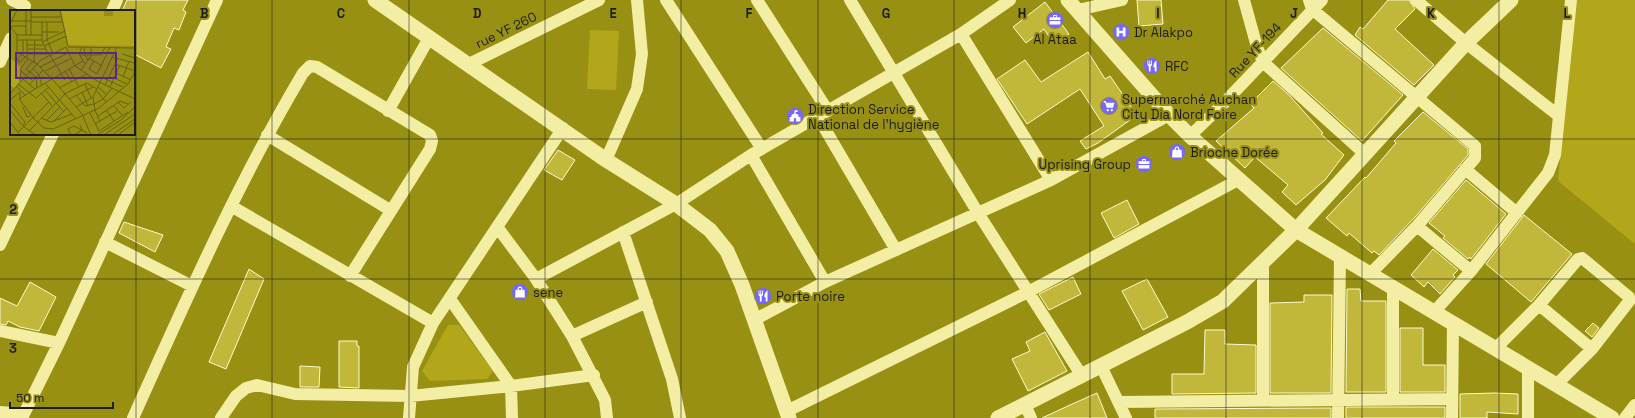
<svg xmlns="http://www.w3.org/2000/svg" width="1635" height="418" font-family="'Space Grotesk',sans-serif">
<style>
.green{fill:#b2a71a}
.building{fill:#c0b73b;stroke:#fdfacc}
.lines{fill:none;stroke-linecap:round;stroke-linejoin:round}
.minor{stroke:#f3eea4;stroke-width:12}
.tertiary{stroke:#f3eea4;stroke-width:15}
.grid{fill:none;stroke:#1d1d1d;stroke-width:1;stroke-opacity:0.55}
.labels{text-anchor:middle;dominant-baseline:central;stroke-width:4;stroke-linejoin:round;paint-order:stroke}
.street-label{font-size:13px;fill:#1d1d1d;stroke:#989012}
.poi-label{font-size:13px;fill:#1d1d1d;stroke:#989012;text-anchor:start}
.inset-road{fill:none;stroke:#676216;stroke-width:1}
.view{fill:#5a2786;fill-opacity:0.15;stroke:#5a2786;stroke-width:2}
.inset-edge{fill:none;stroke:#1d1d1d;stroke-width:2}
.grid-label{font-size:13px;text-anchor:middle;font-weight:bold;fill:#1d1d1d;stroke:#989012;stroke-width:4;stroke-linejoin:round;paint-order:stroke}
</style>
<rect width="100%" height="100%" fill="#989012"/>
<path class="green" d="M1576,0H1635V244L1558,181Z
M590,30L619,31L616,90L587,89Z
M448,325H459L493,371L487,379L430,381L422,371Z"/>
<path class="building" d="M127,0H188L183,10L186,12L179,30L174,28L166,47L171,49L161,68L134,54V11H122Z
M1137,0H1161L1163,24L1139,26Z
M1388,0H1409L1415,9L1395,29L1434,65L1414,85L1355,35L1360,27L1363,29Z
M1045,2L1069,34L1054,44L1044,29L1026,43L1013,27Z
M1323,28L1403,95L1362,141L1281,68Z
M1088,52L1105,79L1110,76L1137,115L1098,143L1086,149L1080,141L1104,126L1080,89L1027,124L997,79L1025,60L1041,82Z
M1273,81L1289,95L1323,133L1321,134L1344,155L1325,180L1296,205L1282,192L1288,185L1255,157L1245,168L1216,141L1254,108L1250,104Z
M1423,112L1468,149V155L1416,216L1379,255L1374,251L1372,253L1349,233L1347,236L1326,218L1365,177L1366,178L1396,143L1394,141Z
M558,150L575,160L562,180L544,170Z
M1466,180L1506,214L1471,259L1469,257L1468,259L1443,238L1445,236L1429,223Z
M1127,200L1139,224L1114,238L1101,213Z
M1524,215L1572,254L1531,302L1486,264Z
M124,222L163,235L155,252L119,233Z
M1433,249L1458,270L1453,275L1455,277L1440,294L1428,282L1424,287L1411,275Z
M249,269L264,279L226,369L209,362Z
M1073,277L1081,294L1049,310L1039,294Z
M1147,279L1168,317L1143,330L1122,291Z
M30,282L56,297L39,331L20,327L8,321L6,325L0,324V298L17,306Z
M1347,289H1360L1361,301H1386V392H1346Z
M1304,295H1332L1331,393H1270V303L1304,302Z
M1593,323L1599,328L1592,337L1585,331Z
M1400,328H1423V365H1445V392H1400Z
M1205,330H1225V344L1256,345V393L1172,394V374H1204Z
M1045,332L1067,371L1028,391L1012,359L1030,351L1026,342Z
M339,341H357V346H359V388L339,387Z
M300,366L320,367L319,387H300Z
M1097,393L1107,418H1042L1070,405Z
M1494,393L1518,394V414L1487,412V418H1460V394Z
M1346,407H1445V418H1346Z
M1331,408V418H1155V409Z"/>
<g class="lines">
<path class="minor" d="M12,0L25,6
M666,0L762,149
M757,0L828,111
M850,0L978,213L1082,376
M1244,0L1257,47L1263,62L1365,154
M1309,0L1312,9L1475,146V158L1417,226L1370,274
M1416,0L1466,43L1559,116
M1078,10L1122,0
M112,11L117,0
M961,34L1051,180
M0,62L11,38
M469,64L599,0
M388,111L429,38
M818,117L896,250
M267,135L390,210
M1190,136L1223,104L1322,0
M751,155L825,282
M606,160L637,89L642,54L637,0
M1465,169L1517,213
M231,206L433,323
M1417,226L1471,271
M498,228L536,279L572,336L605,400L607,418
M623,232L672,379L680,418
M105,242L192,286
M0,245L53,134
M1263,263V400
M536,279L676,204L751,155L961,34L1010,0
M1393,288V399
M450,299L511,386L512,418
M1539,305L1592,349
M1434,312L1471,271L1548,173L1555,155L1571,0
M754,320L825,282L1051,180L1169,115
M0,331L59,343
M572,336L647,302
M1495,349L1539,305L1578,259L1582,258L1629,297L1630,300L1592,349L1556,385
M1101,366L1126,418
M1528,368V418
M1119,402L1451,399
M1025,405L1031,418
M787,411L1028,292L1240,179
M0,412L24,414
M22,418L59,343L217,0
M133,418C186,300 237,184 303,73L310,66L317,67L430,135L432,141L430,149L350,276
M221,418L236,396L246,388L257,385L295,394L410,396L511,386L594,375
M409,418L413,367L433,323L563,128
M1338,418L1340,256
M1452,418L1453,323
M1625,418L1635,405"/>
<path class="tertiary" d="M375,0L606,160L676,204L710,230L727,251L742,285L789,418
M1068,0L1169,115L1190,136L1296,230L1612,418
M998,418L1187,322L1223,301L1296,230L1466,43L1511,0"/>
</g>
<path class="grid" d="M136,0V418M272,0V418M409,0V418M545,0V418M681,0V418M818,0V418M954,0V418M1090,0V418M1226,0V418M1362,0V418M1499,0V418M0,139H1635M0,279H1635"/>
<defs>
<g id="office-disc" transform="scale(0.9)"><circle r="9.5" fill="#7466ff" stroke="#989012"/><path d="M-6-3h4V-5.5h4V-3h4V5H-6ZM-1-4.5V-3h2v-1.5ZM-6 0V1H6V0Z" fill="#fff"/></g>
<g id="hospital-disc" transform="scale(0.9)"><circle r="9.5" fill="#7466ff" stroke="#989012"/><path d="M-5-5h3v3.5h4V-5h3V5h-3V1.5h-4V5h-3Z" fill="#fff"/></g>
<g id="restaurant-disc" transform="scale(0.9)"><circle r="9.5" fill="#7466ff" stroke="#989012"/><path d="M-5-6h1v4h1v-4h1v4h1v-4h1v5L-1.5 .5V6h-2V.5L-5-1ZM5-6V6H3V1.5H1.5Q1.5-4 5-6Z" fill="#fff"/></g>
<g id="supermarket-disc" transform="scale(0.9)"><circle r="9.5" fill="#7466ff" stroke="#989012"/><path d="M-6-5.5h2.5l.6 2H6L4.5 2H-2.5L-4.4-4H-6ZM-1.5 3.2a1.3 1.3 0 1 0 .1 0ZM3 3.2a1.3 1.3 0 1 0 .1 0Z" fill="#fff"/></g>
<g id="civic-disc" transform="scale(0.9)"><circle r="9.5" fill="#7466ff" stroke="#989012"/><path d="M-.6-6.5H3V-4.5H.6V-3L4-1V1h2V6H-6V1h2V-1L-.6-3ZM-1.2 2.5V6h2.4V2.5Z" fill="#fff"/></g>
<g id="shop-disc" transform="scale(0.9)"><circle r="9.5" fill="#7466ff" stroke="#989012"/><path d="M-5-2.5h2.3a2.7 3.5 0 0 1 5.4 0H5L5.5 6h-11ZM-1.5-2.5h3a1.5 2.3 0 0 0-3 0Z" fill="#fff"/></g>
</defs>
<g fill-rule="evenodd">
<use href="#office-disc" x="1055" y="20"/>
<use href="#hospital-disc" x="1121" y="32"/>
<use href="#restaurant-disc" x="1152" y="66"/>
<use href="#supermarket-disc" x="1109" y="106"/>
<use href="#civic-disc" x="795" y="116"/>
<use href="#shop-disc" x="1177" y="152"/>
<use href="#office-disc" x="1144" y="164"/>
<use href="#shop-disc" x="520" y="292"/>
<use href="#restaurant-disc" x="763" y="296"/>
</g>
<g class="labels">
<g class="street-label">
<text transform="translate(506 30) rotate(-26)">rue YF 260</text>
<text transform="translate(1255 50) rotate(-47)">Rue YF-194</text>
</g>
<g class="poi-label">
<text x="1134" y="32">Dr Alakpo</text>
<text x="1055" y="39" text-anchor="middle">Al Ataa</text>
<text x="1165" y="66">RFC</text>
<text x="1122" y="99">Supermarché Auchan<tspan x="1122" dy="15">City Dia Nord Foire</tspan></text>
<text x="808" y="109">Direction Service<tspan x="808" dy="15">National de l'hygiène</tspan></text>
<text x="1190" y="152">Brioche Dorée</text>
<text x="1131" y="164" text-anchor="end">Uprising Group</text>
<text x="533" y="292">sene</text>
<text x="776" y="296">Porte noire</text>
</g>
</g>
<g transform="translate(10 10)">
<rect width="125" height="125" fill="#989012"/>
<path d="M51,0H94V6H103V0H125V36L58,35ZM0,48L11,57L10,71L4,78L0,75Z" fill="#b2a71a"/>
<path class="inset-road" d="M50,0L58,36M21,7H52M1,11H21M21,12H52M32,12V31L39,45M37,12V30L43,43M0,14L7,0M0,16L7,25V42L27,54L45,72L72,104L81,125M0,16H16M32,22H49M7,25H32M16,25V0M21,25V0M7,30H32M13,30V45M17,30V48M32,32L55,21M17,35H33M34,36L56,26M56,37L65,56L87,71L125,89M58,37L125,38M72,37L69,44L75,54M74,37L75,45L78,50M18,39H36M18,44H38M112,44L125,48M11,45L7,50L10,52L15,47M40,45L55,70M70,45H91L95,37M102,47L124,53M79,48L92,56M23,51L16,59L26,67L27,78M84,51L79,59L87,64L100,37M24,53L25,30M105,54L125,61M30,57L58,43M23,59L29,65L32,76M59,59L69,77M71,60L81,46V37M11,61L22,70M35,61L60,49M55,61L62,72M106,63L121,70M113,67L119,51M93,68L113,77M104,68L117,74M13,69L31,50L56,37M10,71L11,58L18,49M35,73L66,109M8,74L26,88L39,77M75,74L81,88M19,75L33,60M95,75L108,48M6,76L15,85M88,77L97,85M100,77L110,55M49,78L77,64M36,81L53,101M87,81L96,92M10,82V90L24,109L34,118L43,119L89,98L118,74L125,62M72,82L78,96M0,84L13,69L25,79L73,51M32,84L42,96M54,84L77,73L87,79M66,85L75,96L83,94M9,89L25,79M59,89L83,77M0,90L10,82M108,92L114,98L121,92M0,93L15,112L13,116M83,95L93,89L102,78M104,96L113,106M13,97L17,107L20,106M66,97L83,87M0,100L13,116M85,100L83,87L107,37M85,100L90,112M97,101L104,111M80,103L89,121M88,106L110,91L118,94M31,108L41,112L62,104M36,111L50,97M44,111L57,98M0,112L10,125M85,114L107,101M14,117L26,125M19,121L55,84M89,121L118,102M8,122L39,92M61,125L58,119L64,116L77,123M64,125L72,120L70,115M87,125L111,110L125,97M94,125L125,104M102,125L125,109M108,125L125,112"/>
<path class="view" d="M6,43H106V68H6Z"/>
<rect width="125" height="125" class="inset-edge"/>
</g>
<g class="grid-label">
<text x="204" y="18">B</text>
<text x="341" y="18">C</text>
<text x="477" y="18">D</text>
<text x="613" y="18">E</text>
<text x="749" y="18">F</text>
<text x="886" y="18">G</text>
<text x="1022" y="18">H</text>
<text x="1158" y="18">I</text>
<text x="1294" y="18">J</text>
<text x="1431" y="18">K</text>
<text x="1567" y="18">L</text>
<text x="13" y="214">2</text>
<text x="13" y="353">3</text>
</g>
<path d="M10 402v6h103v-6" fill="none" stroke="#1d1d1d" stroke-width="2"/>
<text x="16" y="402" font-size="12" fill="#1d1d1d" stroke="#989012" stroke-width="3" paint-order="stroke">50 m</text>
</svg>
